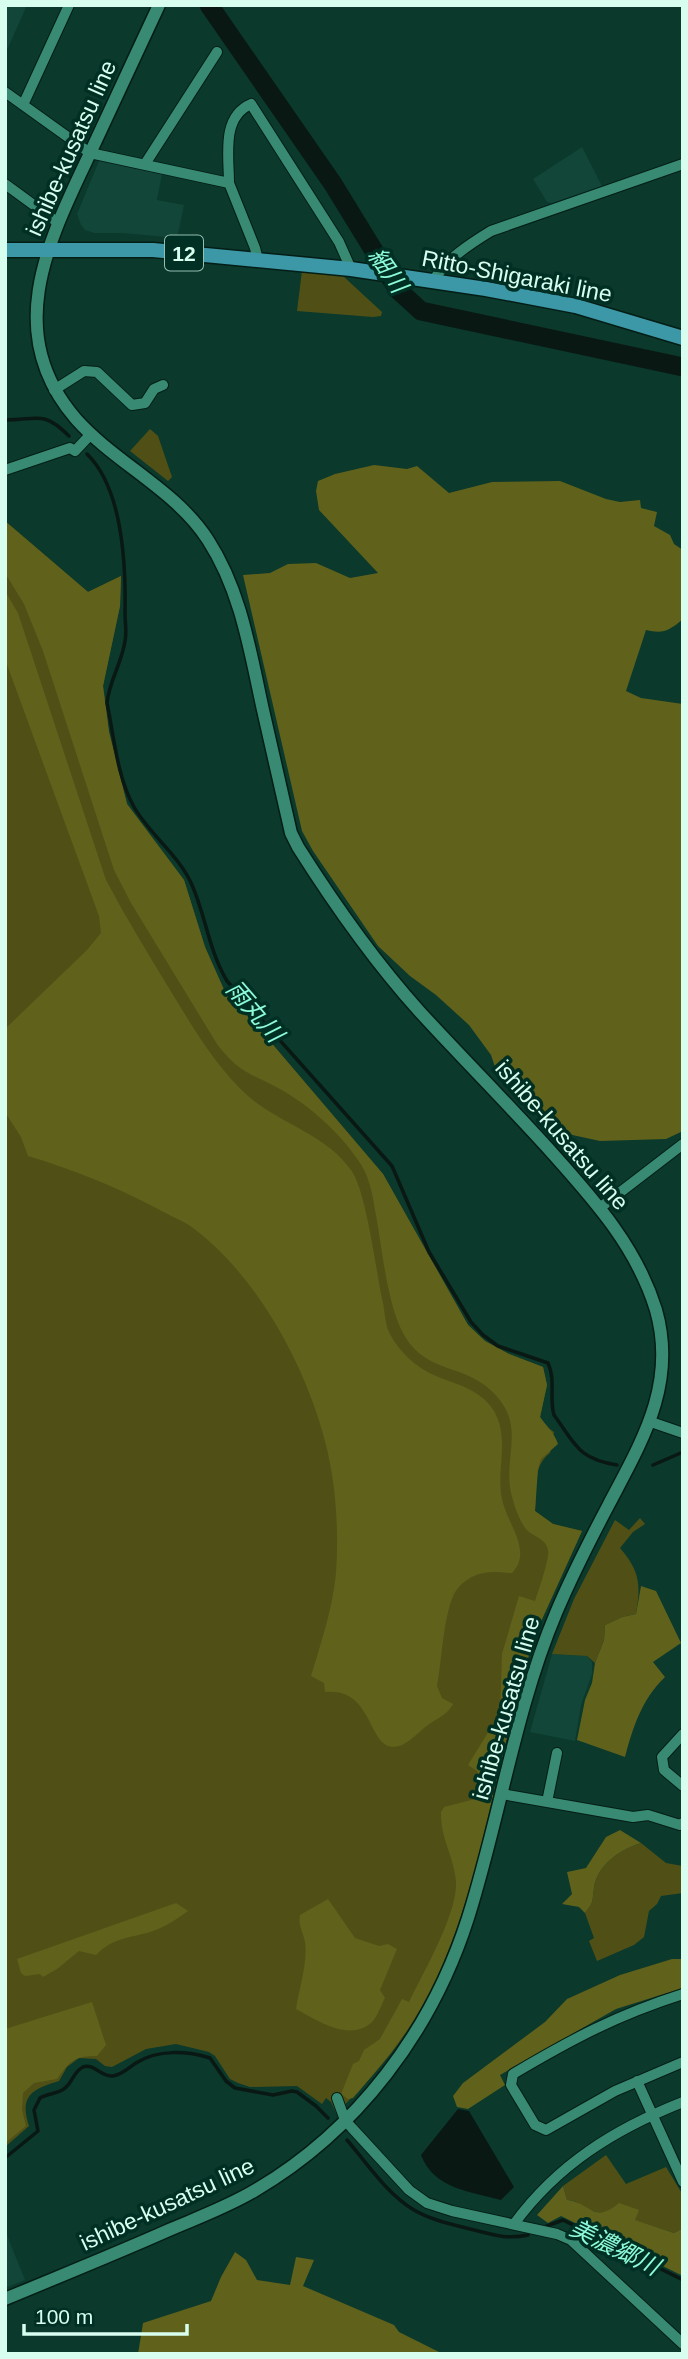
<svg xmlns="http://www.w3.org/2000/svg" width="688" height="2359" font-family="Helvetica,'Noto Sans JP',sans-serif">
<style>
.built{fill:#114638}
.green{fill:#505016}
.forest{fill:#60611b}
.water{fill:#0a1813}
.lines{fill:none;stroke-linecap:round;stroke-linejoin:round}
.stream{stroke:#0a1813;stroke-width:3.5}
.river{stroke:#0a1813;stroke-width:19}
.street-casing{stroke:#041e16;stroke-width:12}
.secondary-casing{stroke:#041e16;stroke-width:15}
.primary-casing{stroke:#041e16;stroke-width:17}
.street{stroke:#388b72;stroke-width:10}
.secondary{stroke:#388b72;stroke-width:12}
.primary{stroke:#3c97a6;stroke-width:14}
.labels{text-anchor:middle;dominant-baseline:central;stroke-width:7;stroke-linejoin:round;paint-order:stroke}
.shield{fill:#002f23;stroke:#96c0b2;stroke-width:2}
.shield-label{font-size:21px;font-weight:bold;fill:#d7feef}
.street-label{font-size:23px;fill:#d7feef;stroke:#002f23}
.water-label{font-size:24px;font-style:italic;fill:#8dfbd7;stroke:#002f23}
</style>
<rect width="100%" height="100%" fill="#0b392c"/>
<path class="built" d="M5,5H27L8,48L5,46Z
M582,147L602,186L552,203L547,202L533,179Z
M99,161L162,174L157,200L184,205L177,238L122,233H94L85,230L81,225L77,214Z
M552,1654L587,1656L592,1662V1674L581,1705L575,1741L530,1732Z
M5,2230L25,2280L5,2288Z"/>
<path class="green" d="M302,271L343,276L382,312L381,316L373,317L297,311Z
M150,429L158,436L172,477L168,481L130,451Z
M5,521L88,592L121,576L120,606L103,686L109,732L127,804L184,880L205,947L225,992L251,1019L383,1174L468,1325L485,1341L509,1354L543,1367L547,1385L540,1417L547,1427L554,1432L550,1453C532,1466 537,1491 535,1511L553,1524L582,1531L533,1639L515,1709L509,1712L507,1719L510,1725C486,1818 470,1916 425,2001C403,2043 371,2080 336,2113L331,2102L326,2098L322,2104L297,2086L250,2087L238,2083L230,2079L215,2056L209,2052L176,2044L146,2049L112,2067L105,2066L96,2059L79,2058L67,2067L59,2081C32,2089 19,2096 29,2126L5,2147Z
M640,1518L645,1524L633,1532L620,1548C640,1571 641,1585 636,1614L622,1617L605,1625L604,1640L595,1663L587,1656L552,1654L574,1599L615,1520L629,1530Z
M641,1843L666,1863L683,1866V1893L661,1896L657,1904L649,1911L644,1937L634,1945L597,1961L589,1941L594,1938L585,1913C594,1902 592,1902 594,1888C597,1865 621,1849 641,1843Z
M606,2155L626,2184L666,2167L683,2195V2228L674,2233L609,2212C588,2216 585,2201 567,2200L563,2186Z"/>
<path class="forest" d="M374,465L407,469L417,466L449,493L492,482L560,481L606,499L620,502L640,500L641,508L657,512L654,526L670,535L674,544L683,550V619C669,631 663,634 646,630L626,691L641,698L683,704V1131L666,1139L600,1141L554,1131L496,1070L491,1055L469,1025L436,995L410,976L378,946L313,851L302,831L243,575L270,573L288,564L316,563L350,578L378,573L319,510L316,491L318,481L335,474Z
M5,521L88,592L121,576L120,606L103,686L109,732L127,804L184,880L205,947L225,992L251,1019L383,1174L468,1325L485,1341L509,1354L543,1367L547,1385L540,1417C547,1427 554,1432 558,1444L541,1459L538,1469L535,1511L553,1524L582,1531L533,1639L515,1709L509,1712L507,1719L510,1725C487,1815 469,1924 423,2004C404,2039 379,2068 353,2098L348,2099L341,2094L353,2064L359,2061L364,2050L380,2039L402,1999L409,2002C424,1971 458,1913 456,1881C454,1857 440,1837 441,1812L444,1807L479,1798L483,1790L477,1771L468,1765L500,1713L502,1654L519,1596L535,1601C538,1592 550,1558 548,1550C546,1538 533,1537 526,1529C521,1523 515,1509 513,1500C499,1459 532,1424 487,1387C458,1363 422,1373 401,1329C386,1297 382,1246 375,1210C372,1192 369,1175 358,1160C339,1132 310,1106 280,1089C249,1072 240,1074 217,1044L131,903L114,870L43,651L24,604L5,573Z
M5,591L18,613L106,880C125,916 146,950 167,985C191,1024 214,1065 248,1096C279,1123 327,1135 351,1170C367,1192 376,1273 383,1303C385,1313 385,1325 390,1334C400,1353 417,1368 436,1376C458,1385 480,1389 494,1411C512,1442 492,1477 505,1509C512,1529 531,1554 512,1573C503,1573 493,1571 484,1573C472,1575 460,1583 454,1594C443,1618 442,1660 437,1686L442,1698L453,1704C447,1716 433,1720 424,1728C417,1734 410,1741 402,1745C366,1759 378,1687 325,1692L324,1683L311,1676C321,1643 333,1607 336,1573C339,1530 336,1483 325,1441C305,1364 255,1272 189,1225C179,1219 166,1214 156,1208C114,1186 74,1170 28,1156L21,1137L5,1112V1029L87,950L101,933L99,916L5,659Z
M641,1586L656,1591L681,1643L653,1662L665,1677C642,1699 633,1727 625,1757L577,1740L585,1700L592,1683L595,1663L604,1640L605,1625L622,1617L636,1614Z
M620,1830L641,1843C621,1849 597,1865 594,1888C592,1902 594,1902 585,1913L579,1907L562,1904L572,1894L567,1872L586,1868L606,1837Z
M328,1899L355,1938L379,1946L388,1944L397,1949L380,1990L385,1998C381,2005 377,2018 371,2023C348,2042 317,2020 296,2009C299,1989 308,1962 305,1942C303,1931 298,1926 300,1915Z
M176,1903L188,1911C177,1919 165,1927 153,1931C129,1939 115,1936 96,1955L79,1951L57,1969L43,1977L40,1974L25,1976L21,1973L17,1959Z
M672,1959H683V1988L616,2009L500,2075L505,2085L468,2109L457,2107L453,2096L463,2083L545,2022L567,1999L620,1975Z
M92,2002L106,2045L97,2056C74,2056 70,2061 57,2079L34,2083L23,2093L22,2110L26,2126L5,2143V2029Z
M563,2186L567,2200C591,2202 593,2225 619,2203L639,2210L635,2220L674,2233L683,2228V2276L561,2216L548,2223L537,2215Z
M235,2252L246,2260L257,2280L290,2285L296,2257L314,2260L303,2286L394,2325L399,2332L443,2354H138L143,2323L211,2301L221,2277Z"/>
<path class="water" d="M458,2109L469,2111L514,2187L501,2200C469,2191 434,2189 421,2155Z"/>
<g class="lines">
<path class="stream" d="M5,420C38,420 43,410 69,436
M87,454C123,489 126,567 125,614C125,623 127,632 125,641C122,663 109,681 107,703C114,736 117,777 134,807C150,835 179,855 192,885C206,917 209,951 227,981L392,1166L429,1252L471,1322L483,1335L498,1346L548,1363C556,1380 549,1398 554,1415C576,1445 578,1459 617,1465
M653,1465L683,1452
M347,2140C367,2163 387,2194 414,2210C431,2220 451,2224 470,2229C491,2234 506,2240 528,2235
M5,2158L38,2131L34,2110L40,2098C48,2093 59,2094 65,2088C73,2082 73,2072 83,2067C94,2063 101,2077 113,2076C123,2074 128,2068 136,2063C158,2049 187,2051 210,2058L226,2081L235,2088L273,2095L292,2091L297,2092L316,2106L328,2118
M547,2226L563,2220L683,2280"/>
<path class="river" d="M209,5L333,184L398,290L421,311L683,367"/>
<g class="street-casing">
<path id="street" d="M5,92L90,153L229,183L255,248L258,260
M23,105L69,5
M145,164L217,52
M229,183C229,156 221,117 251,104L339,242L351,269
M5,184L57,222
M433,281C447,259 468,245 491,231L683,164
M54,390L84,371L97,372L132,405L145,403L154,389L163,385
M5,470L70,448L75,451L91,434
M601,1207L683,1144
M651,1422L683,1433
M683,1734L662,1757L664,1770L683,1786
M502,1794L633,1817L648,1815L680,1825L683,1823
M547,1802L557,1753
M683,1994C617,2015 572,2039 513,2074L511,2085L535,2125L546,2130L615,2091L683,2062
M637,2081L683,2182
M337,2098L345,2120L352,2128L409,2190L427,2203L452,2211L557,2234L571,2240L683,2344
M514,2224C558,2164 615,2129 683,2102"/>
</g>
<g class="secondary-casing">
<path id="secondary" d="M5,2299C60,2276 115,2254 169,2230C197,2218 227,2207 254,2191C357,2131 432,2031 468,1918C500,1817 515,1710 556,1613C572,1575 590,1540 609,1504C642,1441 677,1384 656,1310C637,1248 596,1202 554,1155C510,1106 464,1060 420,1012C374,961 334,904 298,847L291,833C282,792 272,751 263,710C250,651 241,591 208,540C176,490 115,463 76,419C0,331 50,238 92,149C114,101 137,53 159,5"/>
</g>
<g class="primary-casing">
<path id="primary" d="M5,250H153L351,269L486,289L576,306L683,338"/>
</g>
<use href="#street" class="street"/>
<use href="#secondary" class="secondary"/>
<use href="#primary" class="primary"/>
</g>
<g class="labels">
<rect class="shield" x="165" y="235.5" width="38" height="35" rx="5"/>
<g class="shield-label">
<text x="184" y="253">12</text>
</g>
<g class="street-label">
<text transform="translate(71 148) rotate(-66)">ishibe-kusatsu line</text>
<text transform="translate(517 276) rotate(11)">Ritto-Shigaraki line</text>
<text transform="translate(562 1135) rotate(49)">ishibe-kusatsu line</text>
<text transform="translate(506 1708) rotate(-74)">ishibe-kusatsu line</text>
<text transform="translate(167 2204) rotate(-25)">ishibe-kusatsu line</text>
</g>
<g class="water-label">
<text transform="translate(388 270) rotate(55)">細川</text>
<text transform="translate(255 1011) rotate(49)">雨丸川</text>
<text transform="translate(615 2247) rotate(26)">美濃郷川</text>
</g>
</g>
<rect width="688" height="2359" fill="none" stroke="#d7feef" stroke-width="14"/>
<path d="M24 2324v10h163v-10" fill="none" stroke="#d7feef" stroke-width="3.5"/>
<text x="35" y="2324" font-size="21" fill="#d7feef" stroke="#002f23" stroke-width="5" paint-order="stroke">100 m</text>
</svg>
